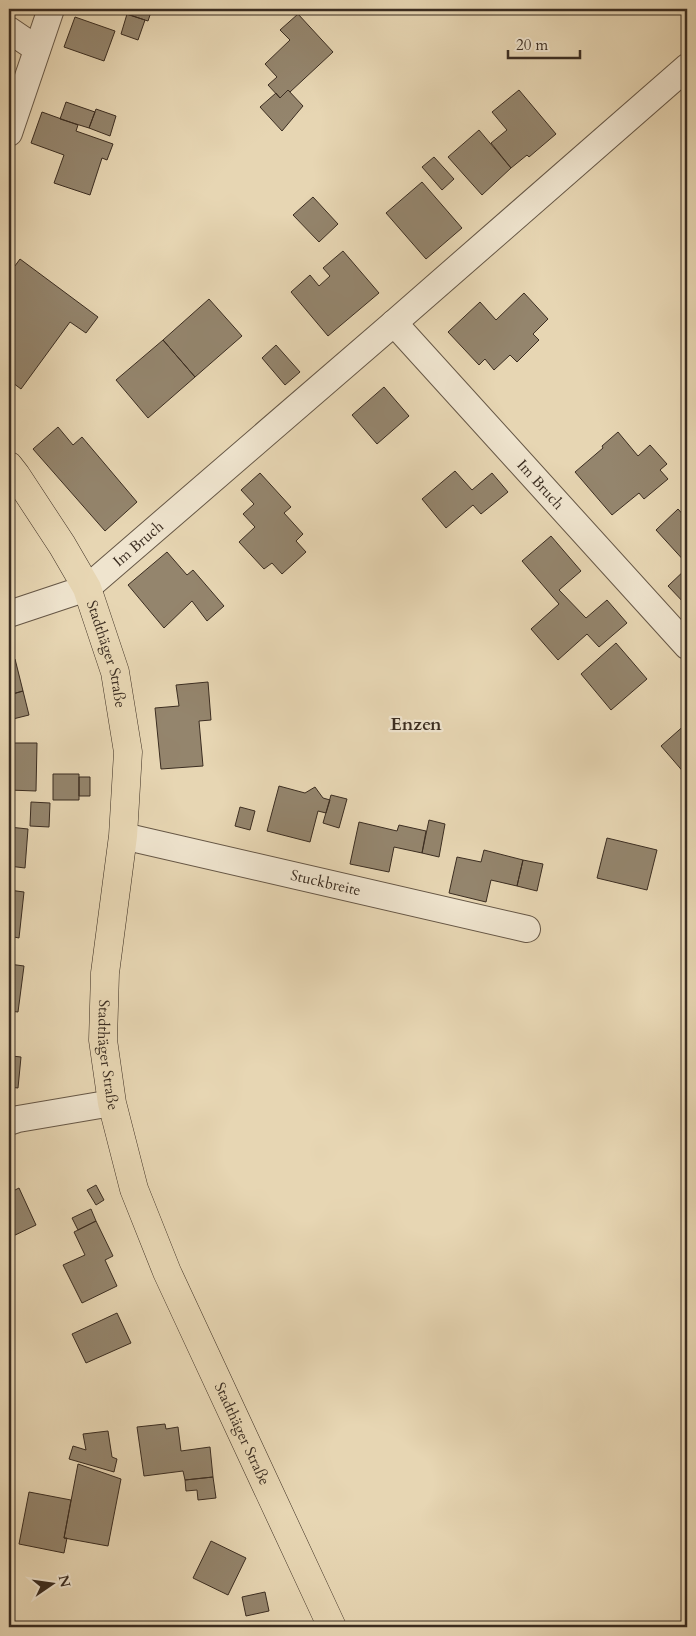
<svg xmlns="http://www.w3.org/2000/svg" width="696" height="1636" font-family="Cardo,serif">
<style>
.building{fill:#94856d;stroke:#3b2d21}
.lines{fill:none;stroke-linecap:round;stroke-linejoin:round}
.minor-casing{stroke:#665746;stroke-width:28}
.major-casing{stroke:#3b2d21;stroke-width:29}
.minor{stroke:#efe4ce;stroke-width:26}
.major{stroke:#e7d6b3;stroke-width:28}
.labels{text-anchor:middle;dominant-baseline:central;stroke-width:4.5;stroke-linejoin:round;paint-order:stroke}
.street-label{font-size:15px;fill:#3b2d21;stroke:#efe4ce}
.quarter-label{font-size:18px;font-weight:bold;fill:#3b2d21;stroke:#efe4ce}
</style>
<rect width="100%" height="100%" fill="#e7d6b3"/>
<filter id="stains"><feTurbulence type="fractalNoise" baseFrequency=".004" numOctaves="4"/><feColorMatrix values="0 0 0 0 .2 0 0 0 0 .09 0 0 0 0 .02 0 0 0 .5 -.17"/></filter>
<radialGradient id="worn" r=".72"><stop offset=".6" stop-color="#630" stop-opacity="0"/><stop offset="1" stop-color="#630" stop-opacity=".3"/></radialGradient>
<path class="building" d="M124,9H152L148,21L123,13Z
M127,14L145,20L138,40L121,34Z
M298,14L333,52L290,92L288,90L280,98L268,85L277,77L265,64L290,40L280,30Z
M75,17L115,31L104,61L64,47Z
M288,90L303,106L282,131L260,107L276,93L280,98Z
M519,90L556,134L529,157L527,155L511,168L491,143L507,130L492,112Z
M66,102L95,112L89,128L60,119Z
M96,109L116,116L110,136L89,128Z
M42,112L78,125L76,131L113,144L107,160L102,158L90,195L54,183L64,155L31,143Z
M479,130L511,168L482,195L448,157Z
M434,157L454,179L442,190L422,167Z
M422,182L462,228L426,259L386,213Z
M313,197L338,224L319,242L293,215Z
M343,251L379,293L328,336L291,292L310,275L319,286L330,276L323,268Z
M20,259L98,317L86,333L70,322L21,389L9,380V274Z
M524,293L548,319L533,334L539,340L517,362L510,355L494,370L485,359L479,365L448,332L480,302L496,320Z
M209,299L242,336L195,377L163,340Z
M163,340L195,377L148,418L116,380Z
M276,345L300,372L285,385L262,358Z
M384,387L409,416L377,444L352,415Z
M58,427L73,445L82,437L137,502L105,531L33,449Z
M618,432L638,456L650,445L667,464L660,470L668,479L644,499L639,493L612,515L575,472L603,448L602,446Z
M455,471L472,490L492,473L508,492L481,514L473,505L446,528L422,499Z
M260,473L291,507L284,513L303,534L296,541L306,552L282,574L272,563L264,569L239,542L255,527L243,514L254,504L241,490Z
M678,509L687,519V564L656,530Z
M551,536L581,571L559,590L586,618L607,600L627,623L599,647L587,634L558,660L531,629L559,604L522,561Z
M167,552L187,575L193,570L224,606L207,621L192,601L164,628L128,585Z
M687,568V604L686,605L668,586Z
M616,643L647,679L611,710L581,674Z
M15,659L23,691L9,695V661Z
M208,682L211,720L199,721L203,766L161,769L155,708L179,706L176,685Z
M23,691L29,715L9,720V695Z
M687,723V775H686L661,746Z
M9,743H37L36,791L9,790Z
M53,774H79V800H53Z
M79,777H90V796H79Z
M279,786L305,793L315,787L323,798L330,800L326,813L318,811L310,842L267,831Z
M331,795L347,799L339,828L323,823Z
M31,802L50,803L49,827L30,826Z
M240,807L255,811L250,830L235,826Z
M429,820L445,824L439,857L422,853Z
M359,822L397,831L399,825L426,831L422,853L394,847L389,872L350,864Z
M9,827L28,829L25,868L9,866Z
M607,838L657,850L647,890L597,878Z
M484,850L523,860L517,886L491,880L486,902L449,893L457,857L481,862Z
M523,860L543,864L537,891L517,886Z
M9,890L24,892L19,938L9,936Z
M9,964L24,966L18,1012L9,1011Z
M9,1036L14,1037L12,1056L21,1057L18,1088L9,1087Z
M96,1185L104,1200L96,1205L87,1190Z
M19,1188L36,1225L9,1238V1193Z
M91,1209L96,1221L78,1230L72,1218Z
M96,1221L113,1256L105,1260L117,1286L82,1303L63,1265L85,1255L74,1232Z
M117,1313L131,1343L86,1363L72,1334Z
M165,1424L166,1429L178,1427L181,1451L210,1447L213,1477L185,1480L183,1471L144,1476L137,1427Z
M108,1431L112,1457L117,1459L114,1472L69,1459L73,1446L86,1450L83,1434Z
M78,1464L121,1479L108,1546L64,1538Z
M213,1477L216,1498L198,1500L197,1490L186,1491L185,1480Z
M29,1492L71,1500L64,1538H67L64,1553L19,1544Z
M211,1541L246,1558L228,1595L193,1578Z
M265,1592L269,1611L246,1616L242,1597Z"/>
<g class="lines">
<g class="minor-casing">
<g id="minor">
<path d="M9,30L37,49"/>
<path d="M9,133L51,9"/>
<path id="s1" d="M394,323L687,646"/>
<path id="s2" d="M9,614L87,588L394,323L687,67"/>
<path id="s3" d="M123,836L527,929"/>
<path d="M9,1122L18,1119L112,1103"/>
</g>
</g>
<g class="major-casing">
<g id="major">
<path id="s4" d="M9,466L16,475L62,545L87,588L115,672L128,752L123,836L105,973L103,1040L112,1103L134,1189L167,1272L332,1627"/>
</g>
</g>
<use href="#minor" class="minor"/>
<use href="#major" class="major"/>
</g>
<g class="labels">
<g class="street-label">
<text stroke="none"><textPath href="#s1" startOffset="218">Im Bruch</textPath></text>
<text stroke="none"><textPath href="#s2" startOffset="150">Im Bruch</textPath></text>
<text stroke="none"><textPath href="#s4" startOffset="214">Stadthäger Straße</textPath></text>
<text stroke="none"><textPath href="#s3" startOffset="208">Stuckbreite</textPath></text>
<text stroke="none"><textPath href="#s4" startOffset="619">Stadthäger Straße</textPath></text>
<text stroke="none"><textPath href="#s4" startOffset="1024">Stadthäger Straße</textPath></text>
</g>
<g class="quarter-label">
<text x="416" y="724">Enzen</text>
</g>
</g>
<rect width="696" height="1636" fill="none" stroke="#e7d6b3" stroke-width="30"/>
<rect x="10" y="10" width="676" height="1616" fill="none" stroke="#3b2d21" stroke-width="2.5"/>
<rect x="15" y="15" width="666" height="1606" fill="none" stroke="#3b2d21"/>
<g transform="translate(52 1584) rotate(77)" stroke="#efe4ce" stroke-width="4" paint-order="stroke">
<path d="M0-4L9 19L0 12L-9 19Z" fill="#3b2d21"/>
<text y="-8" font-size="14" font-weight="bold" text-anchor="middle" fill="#3b2d21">N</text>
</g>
<path d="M508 50v8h72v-8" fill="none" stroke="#3b2d21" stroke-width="2.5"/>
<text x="516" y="50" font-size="15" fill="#3b2d21" stroke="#efe4ce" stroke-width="4" paint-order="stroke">20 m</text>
<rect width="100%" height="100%" filter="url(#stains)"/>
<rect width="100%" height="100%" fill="url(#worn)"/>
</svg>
